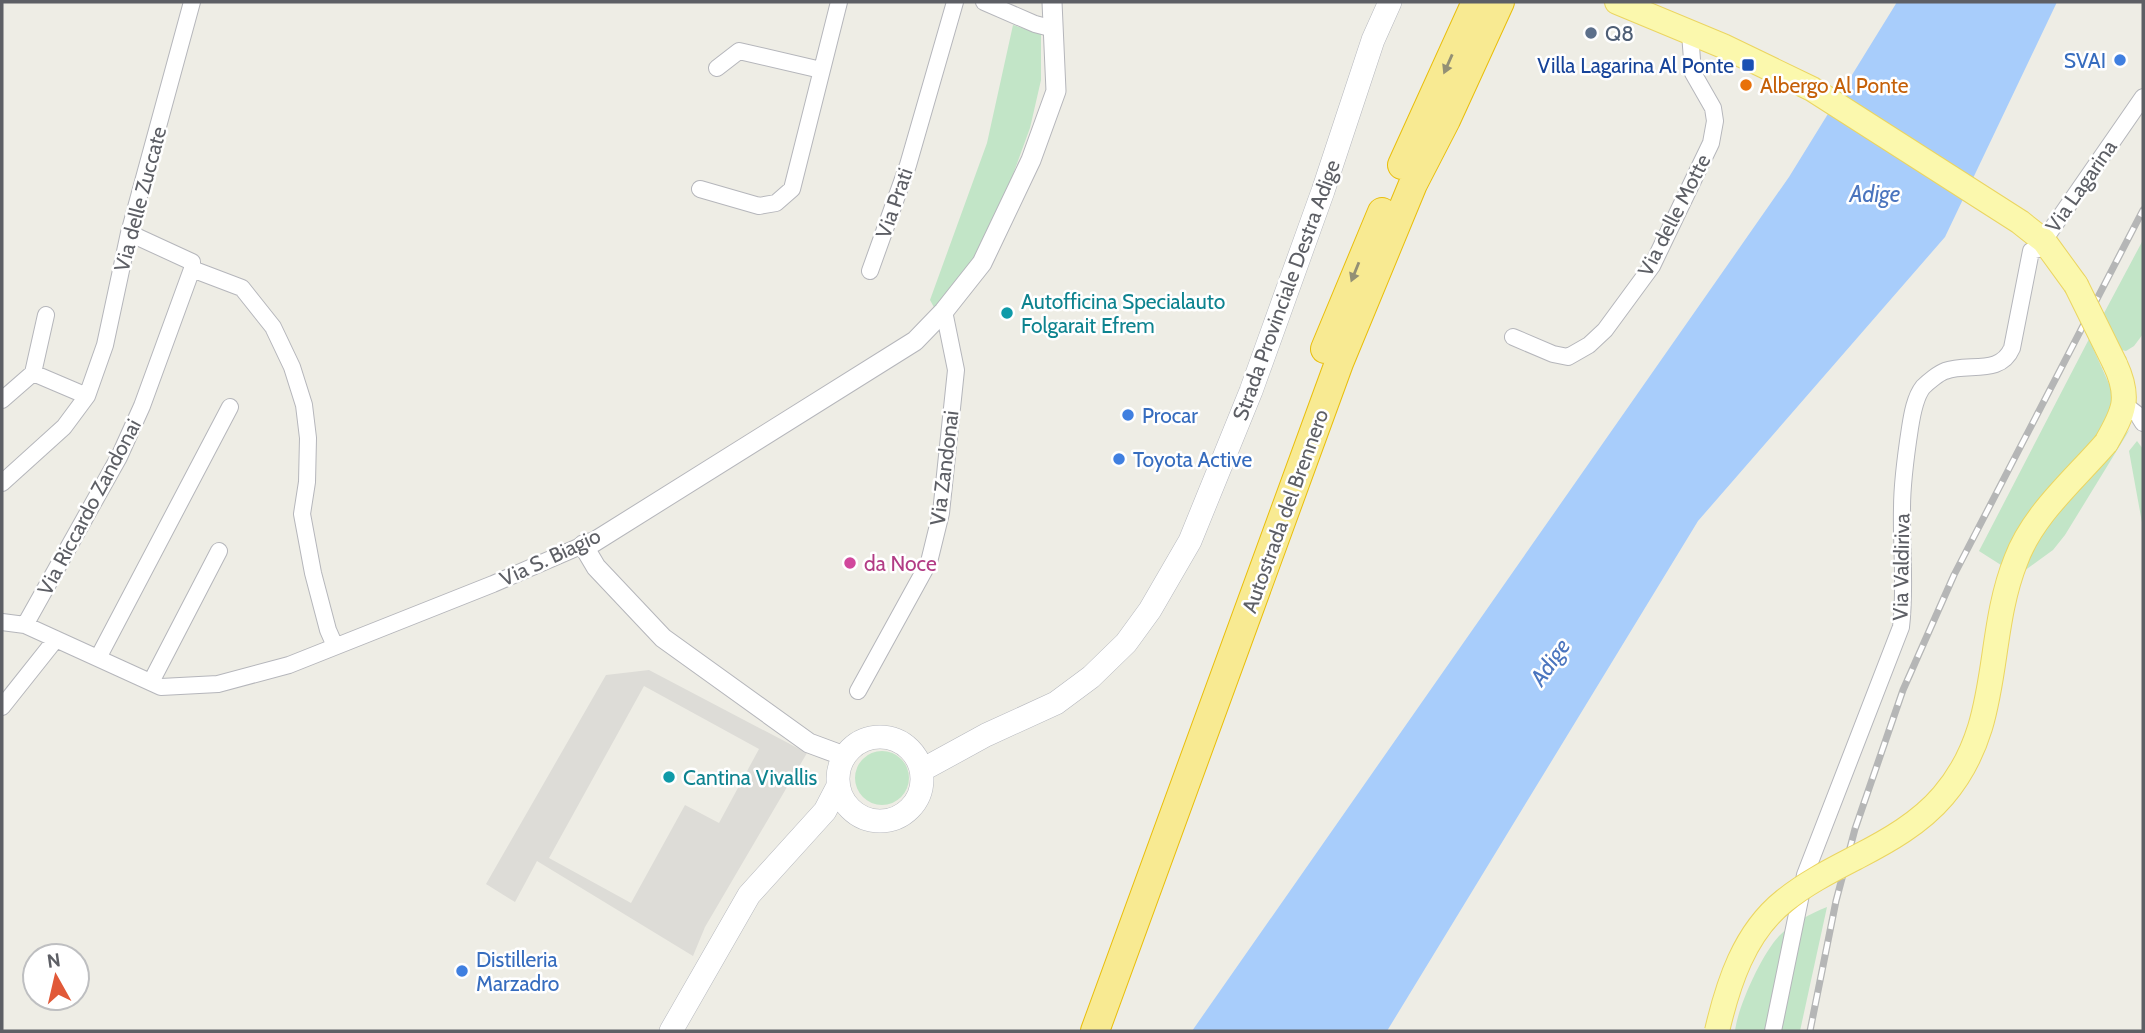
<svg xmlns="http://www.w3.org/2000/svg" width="2145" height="1033" font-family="Cabin,sans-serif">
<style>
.industrial{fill:#dddcd7;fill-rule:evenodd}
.green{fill:#c2e5c7}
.water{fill:#a8cdfb}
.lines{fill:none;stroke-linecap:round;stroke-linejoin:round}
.minor-casing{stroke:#b5b6bb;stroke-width:18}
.tertiary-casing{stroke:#b5b6bb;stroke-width:21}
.secondary-casing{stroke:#b6b8be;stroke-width:24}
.primary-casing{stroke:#ebd561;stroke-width:26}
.motorway-casing{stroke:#e9be0b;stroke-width:30}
.minor{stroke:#fff;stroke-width:16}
.tertiary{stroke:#fff;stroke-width:19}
.secondary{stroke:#fff;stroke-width:23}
.primary{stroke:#fbf8ad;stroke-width:24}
.motorway{stroke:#f8ea92;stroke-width:28}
.rail-casing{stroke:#b5b6b6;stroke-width:7}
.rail{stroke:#fff;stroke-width:4.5;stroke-dasharray:13;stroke-linecap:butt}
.primary-bridge-casing{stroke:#ebd561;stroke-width:26;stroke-linecap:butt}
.primary-bridge{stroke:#fbf8ad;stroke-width:24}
.oneway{fill:#939075}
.service-dot{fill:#5c6f8a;stroke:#fff;stroke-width:2.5}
.shop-dot{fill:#3f7fe0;stroke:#fff;stroke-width:2.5}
.transit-dot{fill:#1a4fb4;stroke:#fff;stroke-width:2.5}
.food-dot{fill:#e8710a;stroke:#fff;stroke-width:2.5}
.culture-dot{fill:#0f9aa8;stroke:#fff;stroke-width:2.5}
.hotel-dot{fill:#d1479c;stroke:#fff;stroke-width:2.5}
.labels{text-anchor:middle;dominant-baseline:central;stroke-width:5;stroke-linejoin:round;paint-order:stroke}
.service-label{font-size:21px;fill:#4e5e75;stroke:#fff;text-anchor:start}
.shop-label{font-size:21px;fill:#366cbe;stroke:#fff;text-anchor:start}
.transit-label{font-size:21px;fill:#164399;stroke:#fff;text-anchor:end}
.food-label{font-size:21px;fill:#c56008;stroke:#fff;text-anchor:start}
.street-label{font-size:21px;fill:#5d5f65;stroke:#fff}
.culture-label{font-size:21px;fill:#0d838f;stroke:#fff;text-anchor:start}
.hotel-label{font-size:21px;fill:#b23c85;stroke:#fff;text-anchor:start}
.water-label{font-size:23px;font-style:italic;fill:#4b75be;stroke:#fff}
</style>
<rect width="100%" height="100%" fill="#eeede5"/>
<path class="industrial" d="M649,670L807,753L705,927L693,956L537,861L515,902L486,884L606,675ZM644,686L759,749L719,823L685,805L631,903L549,858Z"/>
<path class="green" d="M1013,25L1041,34V80L1030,128L1007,191L968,271L936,311L930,300L987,143Z
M2143,240V334L2134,346L2126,351L2117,349L2103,315Z
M2089,339L2109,384L2114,386L2112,412L2098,435L2031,510L2014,534L2001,565L1979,551Z
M2130,429L2065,535L2053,550L2024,571C2045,516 2092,473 2130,429Z
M2137,441L2143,449V528L2129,451Z
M855 778a27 27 0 1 1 54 0a27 27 0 1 1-54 0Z
M1827,907L1800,1031H1735C1738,1006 1762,954 1779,936C1791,924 1811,913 1827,907Z"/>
<path class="water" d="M1897,2H2057L1945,237L1698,521L1387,1031H1192L1789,177Z"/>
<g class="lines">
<g class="minor-casing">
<path id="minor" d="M984,2L1035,24L1054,29
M717,68L739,51L821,70
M700,189L759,206L776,203L792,189L839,2
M192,269L242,288L273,327L292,367L304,405L308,438L307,482L302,514L313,573L328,630L335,646
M870,271L908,165L955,2
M46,315L33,373L87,396
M1513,337L1553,354L1568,357L1589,345L1605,330L1652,266L1711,143L1715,121L1713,108L1693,73L1690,33
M2,400L33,373
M2125,405L2138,415L2143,423
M2,483L64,427L87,396L105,345L129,233L192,2
M2,622L25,625L161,687L218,684L289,665L493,584L583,545
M25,625L119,457L142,406L192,269V262L129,233
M98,658L230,407
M151,682L219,551
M858,691L929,562L941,513L956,370L944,311
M2,707L56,639
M1773,1031L1805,875L1901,627C1906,587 1901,548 1902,508C1902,481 1906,454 1910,428C1912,415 1915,397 1923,387C1928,382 1939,373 1945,371C1968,362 2000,376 2012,348L2031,251L2038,249L2143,97"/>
</g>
<g class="tertiary-casing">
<path id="tertiary" d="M844,756L809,743L663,638L596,567L583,545L594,542L915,341L944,311L982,263L1031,160L1056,91L1052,2"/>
</g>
<g class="secondary-casing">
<path id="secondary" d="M838 779a42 42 0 1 1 84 0a42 42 0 1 1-84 0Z
M922,770L986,735L1056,703L1091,677L1126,643L1150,610L1190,541L1251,391L1323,191L1373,40L1390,2
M671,1031L749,895L825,811L838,786"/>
</g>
<g class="primary-casing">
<path id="primary" d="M1617,2L1723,46L1812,89L2020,222L2044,241L2076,285
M2106,443C2124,412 2131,398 2115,364"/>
</g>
<g class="motorway-casing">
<path id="motorway" d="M1402,165L1476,2
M1325,349L1382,212
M1095,1031L1339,363L1413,184L1446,120L1500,2"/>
</g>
<use href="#minor" class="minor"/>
<use href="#tertiary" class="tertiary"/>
<use href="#secondary" class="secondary"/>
<use href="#primary" class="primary"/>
<use href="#motorway" class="motorway"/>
<g class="rail-casing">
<path id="rail" d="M1810,1031L1836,901L1855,829L1903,690L1954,575L2143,210"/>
</g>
<use href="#rail" class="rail"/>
<g class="primary-bridge-casing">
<path id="primary-bridge" d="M2076,285L2115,364
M1717,1031C1728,984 1744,933 1784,901C1806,883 1832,870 1857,857C1888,841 1920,823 1943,796C2004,725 1984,640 2016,560C2033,514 2075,479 2106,443"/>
</g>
<use href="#primary-bridge" class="primary-bridge"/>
</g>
<defs><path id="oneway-solid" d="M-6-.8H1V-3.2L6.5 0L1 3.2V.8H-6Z" transform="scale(1.75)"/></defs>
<g class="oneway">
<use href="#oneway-solid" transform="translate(1448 64) rotate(114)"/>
<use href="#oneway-solid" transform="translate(1355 272) rotate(112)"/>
</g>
<circle class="service-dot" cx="1591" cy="33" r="7"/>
<g class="shop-dot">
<circle cx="2120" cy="60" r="7"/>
<circle cx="1128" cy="415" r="7"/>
<circle cx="1119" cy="459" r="7"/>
<circle cx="462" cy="971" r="7"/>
</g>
<rect class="transit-dot" x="1741" y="58" width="14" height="14" rx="3.5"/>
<circle class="food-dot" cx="1746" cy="85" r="7"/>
<g class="culture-dot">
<circle cx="1007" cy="313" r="7"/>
<circle cx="669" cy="777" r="7"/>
</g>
<circle class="hotel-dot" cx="850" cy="563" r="7"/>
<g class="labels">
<g class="service-label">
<text x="1605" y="33">Q8</text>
</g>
<g class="shop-label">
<text x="2106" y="60" text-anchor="end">SVAI</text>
<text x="1142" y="415">Procar</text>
<text x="1133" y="459">Toyota Active</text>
<text x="476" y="959">Distilleria<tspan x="476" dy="24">Marzadro</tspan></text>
</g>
<g class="transit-label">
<text x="1734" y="65">Villa Lagarina Al Ponte</text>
</g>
<g class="food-label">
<text x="1760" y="85">Albergo Al Ponte</text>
</g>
<g class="street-label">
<text transform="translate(2081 186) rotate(-55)">Via Lagarina</text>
<text transform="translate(140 199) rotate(-75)">Via delle Zuccate</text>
<text transform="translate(894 203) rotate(-71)">Via Prati</text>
<text transform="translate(1674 215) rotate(-63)">Via delle Motte</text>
<text transform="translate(1286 290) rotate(-70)">Strada Provinciale Destra Adige</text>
<text transform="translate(944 468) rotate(-83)">Via Zandonai</text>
<text transform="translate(89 507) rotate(-62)">Via Riccardo Zandonai</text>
<text transform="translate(1285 511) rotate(-70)">Autostrada del Brennero</text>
<text transform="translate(550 557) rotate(-25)">Via S. Biagio</text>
<text transform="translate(1901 567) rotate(-89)">Via Valdiriva</text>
</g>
<g class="culture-label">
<text x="1021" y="301">Autofficina Specialauto<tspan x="1021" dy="24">Folgarait Efrem</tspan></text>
<text x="683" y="777">Cantina Vivallis</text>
</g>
<g class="hotel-label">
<text x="864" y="563">da Noce</text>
</g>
<g class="water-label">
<text x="1875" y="194">Adige</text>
<text transform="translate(1550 662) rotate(-55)">Adige</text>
</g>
</g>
<rect width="2145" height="1033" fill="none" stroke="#5d5f65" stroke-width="7"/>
<g transform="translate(56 977) rotate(352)"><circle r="33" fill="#ffffff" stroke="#bebfc1" stroke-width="2"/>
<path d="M0-5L12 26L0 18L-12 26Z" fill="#e15938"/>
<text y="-10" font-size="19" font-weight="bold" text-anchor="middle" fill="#5d5f65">N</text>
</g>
</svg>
